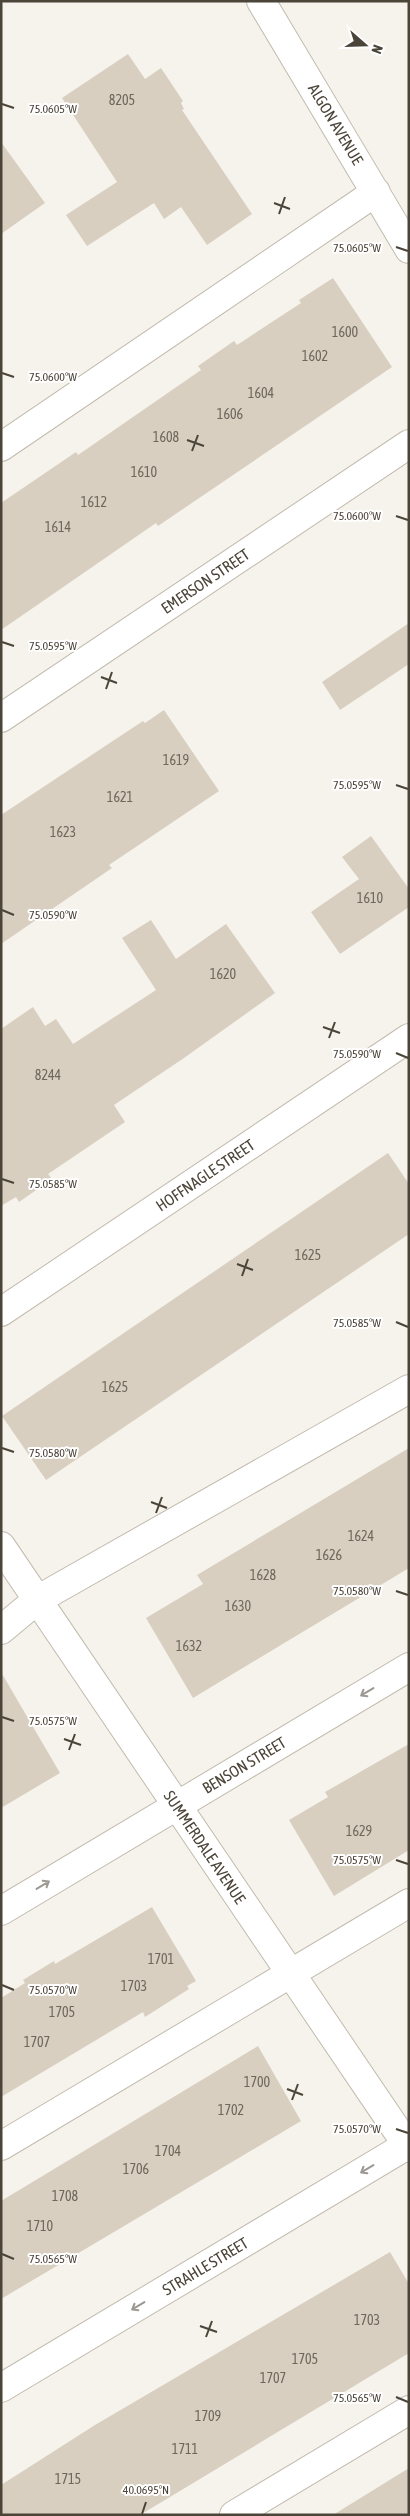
<svg xmlns="http://www.w3.org/2000/svg" width="410" height="2516" font-family="'Asap Condensed',sans-serif">
<style>
.building{fill:#d8cfc1}
.lines{fill:none;stroke-linecap:round;stroke-linejoin:round}
.minor-casing{stroke:#c2bbae;stroke-width:30}
.minor{stroke:#fff;stroke-width:28}
.oneway{stroke:#9c9892}
.ticks{fill:none;stroke:#4b4439;stroke-width:2}
.labels{text-anchor:middle;dominant-baseline:central;stroke-width:4;stroke-linejoin:round;paint-order:stroke}
.number-label{font-size:14px;fill:#6e675b}
.street-label{font-size:16px;fill:#4b4439;stroke:#fff}
.ticks-label{font-size:12px;text-anchor:middle;fill:#4b4439;stroke:#fff;stroke-width:4;stroke-linejoin:round;paint-order:stroke}
</style>
<rect width="100%" height="100%" fill="#f6f3ec"/>
<path class="building" d="M128,54L145,79L161,68L183,101L181,103L184,109L182,110L252,214L207,245L181,207L164,219L154,203L87,246L66,215L117,182L62,98Z
M1,142L45,203L1,234Z
M333,278L392,367L158,526L156,523L1,630V503L76,452L78,455L201,370L198,366L234,341L237,345L301,303L299,300Z
M409,623V664L340,710L322,682Z
M164,710L219,791L109,865L112,868L1,944V815L143,721L145,723Z
M371,836L409,889V907L340,954L311,912L359,879L342,857Z
M151,920L176,959L226,924L275,993L184,1058L114,1105L125,1122L48,1174L52,1179L19,1202L16,1197L1,1206V1029L33,1007L45,1026L56,1019L73,1044L156,990L122,938Z
M388,1153L409,1184V1234L46,1480L2,1416Z
M409,1448V1568L193,1698L146,1618L203,1584L197,1575Z
M1,1672L60,1773L1,1808Z
M409,1744V1850L334,1896L289,1820L328,1797L325,1792Z
M152,1907L196,1981L187,1986L189,1989L145,2017L143,2012L1,2097V1998L25,1983L23,1980L54,1961L55,1964Z
M258,2046L301,2121L1,2299V2201Z
M390,2252L409,2284V2353L140,2515H1V2485L95,2425Z
M409,2468V2515H333Z"/>
<g class="lines">
<g class="minor-casing">
<path id="minor" d="M261,1L409,249
M1,447L376,192
M1,718L409,444
M1,1312L409,1038
M1,1546L409,2148
M1,1630L37,1600L409,1389
M1,1911L409,1667
M1,2146L409,1903
M1,2388L409,2144
M234,2515L409,2410"/>
</g>
<use href="#minor" class="minor"/>
</g>
<defs><path id="oneway-shaft" d="M-6 0H5M1.5-3L5.5 0L1.5 3" fill="none" stroke-width="1.6" stroke-linecap="round" stroke-linejoin="round" transform="scale(1.25)"/></defs>
<g class="oneway">
<use href="#oneway-shaft" transform="translate(367 1692) rotate(149)"/>
<use href="#oneway-shaft" transform="translate(43 1885) rotate(-31)"/>
<use href="#oneway-shaft" transform="translate(367 2169) rotate(149)"/>
<use href="#oneway-shaft" transform="translate(138 2306) rotate(149)"/>
</g>
<path class="ticks" d="M2,104L14,108M274,203L290,209M279,214L285,197M396,247L408,251M2,373L14,377M187,440L204,446M192,451L198,435M396,516L408,520M2,642L14,646M101,677L117,683M106,689L112,672M396,785L408,789M2,910L14,915M323,1027L340,1033M329,1038L335,1022M396,1053L408,1058M2,1179L14,1183M237,1264L253,1270M242,1276L248,1259M396,1322L408,1327M2,1448L14,1452M151,1502L167,1508M156,1513L162,1497M396,1591L408,1595M2,1717L14,1721M64,1739L81,1745M69,1750L75,1734M396,1860L408,1864M2,1985L14,1990M287,2089L303,2095M292,2100L298,2084M396,2129L408,2133M2,2254L14,2259M200,2326L217,2332M206,2337L212,2321M396,2397L408,2402M142,2514L146,2502"/>
<g class="labels">
<g class="number-label">
<text x="122" y="100">8205</text>
<text x="345" y="332">1600</text>
<text x="315" y="356">1602</text>
<text x="261" y="393">1604</text>
<text x="230" y="414">1606</text>
<text x="166" y="437">1608</text>
<text x="144" y="472">1610</text>
<text x="94" y="502">1612</text>
<text x="58" y="527">1614</text>
<text x="176" y="760">1619</text>
<text x="120" y="797">1621</text>
<text x="63" y="832">1623</text>
<text x="370" y="898">1610</text>
<text x="223" y="974">1620</text>
<text x="48" y="1075">8244</text>
<text x="308" y="1255">1625</text>
<text x="115" y="1387">1625</text>
<text x="361" y="1536">1624</text>
<text x="329" y="1555">1626</text>
<text x="263" y="1575">1628</text>
<text x="238" y="1606">1630</text>
<text x="189" y="1646">1632</text>
<text x="359" y="1831">1629</text>
<text x="161" y="1959">1701</text>
<text x="134" y="1986">1703</text>
<text x="62" y="2012">1705</text>
<text x="37" y="2042">1707</text>
<text x="257" y="2082">1700</text>
<text x="231" y="2110">1702</text>
<text x="168" y="2151">1704</text>
<text x="136" y="2169">1706</text>
<text x="65" y="2196">1708</text>
<text x="40" y="2226">1710</text>
<text x="367" y="2320">1703</text>
<text x="305" y="2359">1705</text>
<text x="273" y="2378">1707</text>
<text x="208" y="2416">1709</text>
<text x="185" y="2449">1711</text>
<text x="68" y="2479">1715</text>
</g>
<g class="street-label">
<text transform="translate(336 124) rotate(59)">ALGON AVENUE</text>
<text transform="translate(205 581) rotate(-34)">EMERSON STREET</text>
<text transform="translate(205 1175) rotate(-34)">HOFFNAGLE STREET</text>
<text transform="translate(244 1765) rotate(-31)">BENSON STREET</text>
<text transform="translate(205 1847) rotate(56)">SUMMERDALE AVENUE</text>
<text transform="translate(205 2266) rotate(-31)">STRAHLE STREET</text>
</g>
</g>
<g class="ticks-label">
<text x="53" y="113">75.0605°W</text>
<text x="357" y="252">75.0605°W</text>
<text x="53" y="381">75.0600°W</text>
<text x="357" y="520">75.0600°W</text>
<text x="53" y="650">75.0595°W</text>
<text x="357" y="789">75.0595°W</text>
<text x="53" y="919">75.0590°W</text>
<text x="357" y="1058">75.0590°W</text>
<text x="53" y="1188">75.0585°W</text>
<text x="357" y="1327">75.0585°W</text>
<text x="53" y="1457">75.0580°W</text>
<text x="357" y="1595">75.0580°W</text>
<text x="53" y="1725">75.0575°W</text>
<text x="357" y="1864">75.0575°W</text>
<text x="53" y="1994">75.0570°W</text>
<text x="357" y="2133">75.0570°W</text>
<text x="53" y="2263">75.0565°W</text>
<text x="357" y="2402">75.0565°W</text>
<text x="146" y="2494">40.0695°N</text>
</g>
<rect width="410" height="2516" fill="none" stroke="#4b4439" stroke-width="5"/>
<g transform="translate(365 45) rotate(110)" stroke="#ffffff" stroke-width="4" paint-order="stroke">
<path d="M0-4L9 19L0 12L-9 19Z" fill="#4b4439"/>
<text y="-8" font-size="14" font-weight="bold" text-anchor="middle" fill="#4b4439">N</text>
</g>
</svg>
